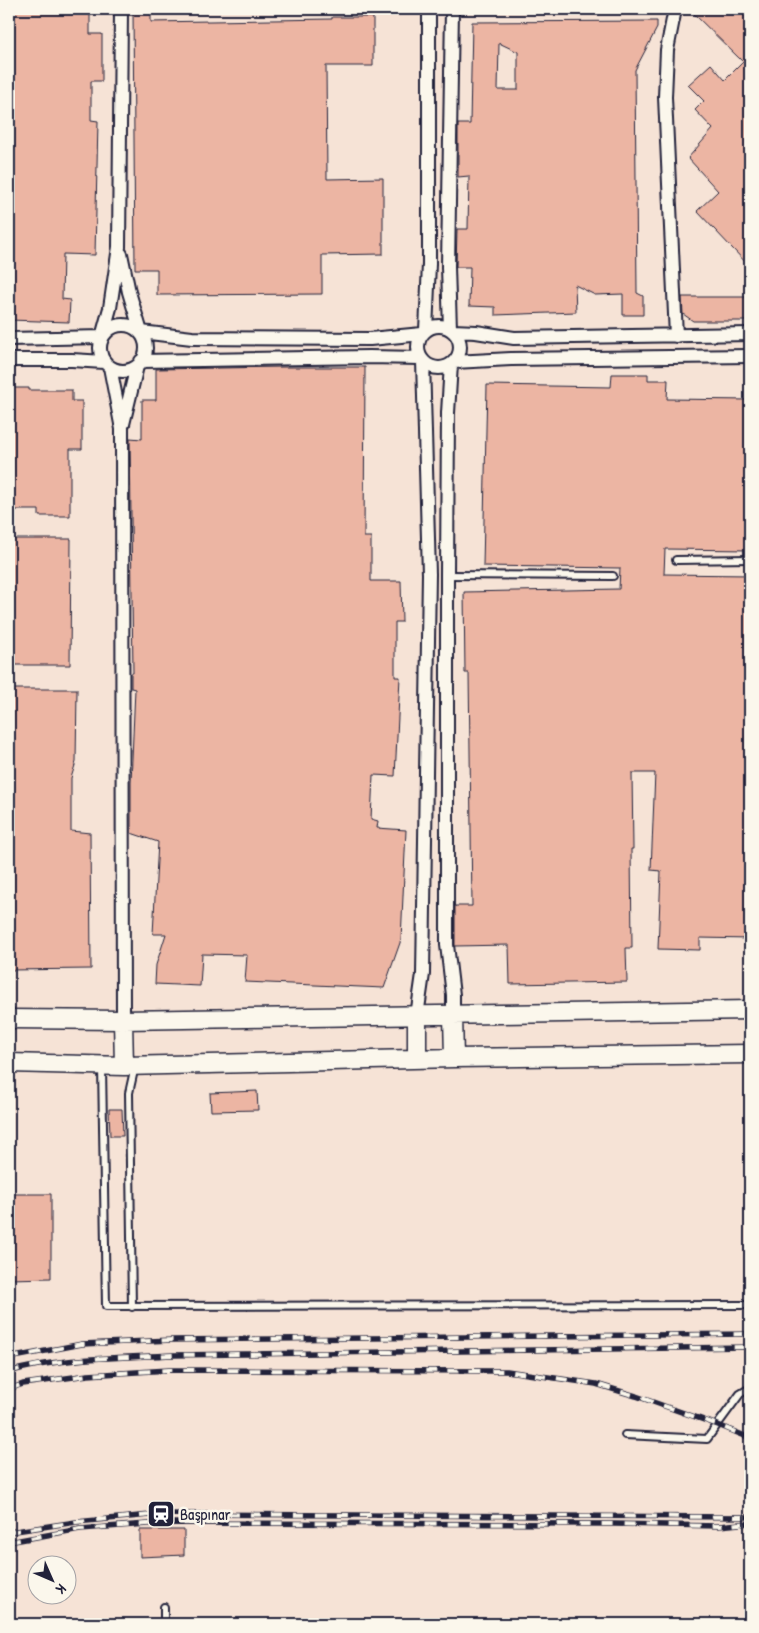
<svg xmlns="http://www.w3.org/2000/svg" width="759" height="1633" font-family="'Patrick Hand',sans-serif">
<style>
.built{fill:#f6e3d6;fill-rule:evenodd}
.building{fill:#ecb5a3;stroke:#22223b;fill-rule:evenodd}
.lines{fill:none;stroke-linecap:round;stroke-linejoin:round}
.lane-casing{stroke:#22223b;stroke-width:10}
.street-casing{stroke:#22223b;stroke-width:16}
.secondary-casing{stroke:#22223b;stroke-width:21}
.lane{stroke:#fbf7ec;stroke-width:6}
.street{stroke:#fbf7ec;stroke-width:12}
.secondary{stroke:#fbf7ec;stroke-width:18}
.rail-casing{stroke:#22223b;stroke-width:5.5}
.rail{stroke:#fbf7ec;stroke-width:4;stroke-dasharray:11;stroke-linecap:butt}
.labels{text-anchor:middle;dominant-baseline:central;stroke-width:5;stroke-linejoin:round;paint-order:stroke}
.poi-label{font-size:16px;fill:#22223b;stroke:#fbf7ec;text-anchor:start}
</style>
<rect width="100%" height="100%" fill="#fbf7ec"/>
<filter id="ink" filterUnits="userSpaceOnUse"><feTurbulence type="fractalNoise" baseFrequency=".02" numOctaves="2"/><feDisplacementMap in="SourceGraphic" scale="10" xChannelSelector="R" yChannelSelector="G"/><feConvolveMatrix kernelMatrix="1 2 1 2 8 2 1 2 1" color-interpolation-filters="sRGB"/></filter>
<g filter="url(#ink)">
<path class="built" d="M9,9H750V1624H9ZM38,1566H68V1596H38Z"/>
<path class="building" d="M9,9H90V34H102V81H91V120L98,121L95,255L63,254L62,299L70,300L69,322L9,320Z
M133,9H151V22L332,19V17H373V66H326L327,179L383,178V254L322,255V294L157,295V269H135Z
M689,9H750V267L697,211L718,191L688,158L713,129L695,110L704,101L688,85L711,64L725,80L743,62Z
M657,21V28L635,70L637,293L643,296V315H623V294L595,295L575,285L576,312L495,315V307L469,306L470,267H456L457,229H468L469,176L458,177V124H470L472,22ZM499,43L518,52V90H498Z
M682,297H750V321H693L683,314Z
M283,367H365L364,537H371V581H401L402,622H395V677H400L395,776L373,775L371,819L378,821L377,828L406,830L401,940L384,988L245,982L247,955L202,954L200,986L155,984L156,965L166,934H153L158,842L131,833V782L135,689L131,688V673H133L130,438L142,439V400H156V369Z
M612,374H648V380H668L667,399L750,400V550L665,549L664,574L750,575V939L700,938V950L658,949L661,871L651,870L655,773H632L633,849H631L632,948H626L627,982L510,984L509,945L455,946V906H472L469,673H465L464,592L619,589L620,568L483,566L487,385L611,387Z
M9,388H29V390H72V401H82V449H70V516H39V510H9Z
M9,539H71L70,665H9Z
M9,689H77L76,762L71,778V831L90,833L91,969L9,970Z
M257,1091L258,1110L211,1111L210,1093Z
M109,1109H122L123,1136H110Z
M9,1194H51V1278L9,1279Z
M140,1530H184V1555L140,1557Z"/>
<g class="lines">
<g class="lane-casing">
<path id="lane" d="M676,560L750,559
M447,575L613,576
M102,1067L106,1306L750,1305
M132,1307L129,1093L135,1066
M625,1435L707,1439L740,1394L750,1388
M164,1607V1624"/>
</g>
<g class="street-casing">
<path id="street" d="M675,9L667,50L665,97L676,336
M121,254L129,292L141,332L192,338L370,339L422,334
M100 348a23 23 0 1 1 46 0a23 23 0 1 1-46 0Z
M418 347a21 21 0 1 1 42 0a21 21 0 1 1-42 0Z
M450,329L448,267L452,9
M426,330L429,264V9
M453,331L476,332L514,338L750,334
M9,339L102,337L110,308L119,247L121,9
M9,360H72L104,362
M141,361L369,357L420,358
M454,362L511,359L750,356
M451,364L448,413L447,575V945L453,995V1015
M110,367L122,429L123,1020
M123,424L137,366
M417,1016L423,974L429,574L423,361"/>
</g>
<g class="secondary-casing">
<path id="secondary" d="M453,1015L454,1058
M417,1016V1059
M9,1019L123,1020L750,1010
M123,1020L124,1066
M9,1063L124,1066L454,1058L750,1054"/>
</g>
<use href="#lane" class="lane"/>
<use href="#street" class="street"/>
<use href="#secondary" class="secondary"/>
<g class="rail-casing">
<path id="rail" d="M9,1358L82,1344L172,1340L750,1334
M9,1372C58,1357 121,1358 173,1355L750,1347
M9,1389L23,1384L88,1375L169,1370L507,1371L596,1384L636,1396L718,1425L750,1438
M9,1532L76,1522L161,1514L750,1517
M9,1542L80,1529L161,1523L614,1524L719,1526L750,1523"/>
</g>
<use href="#rail" class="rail"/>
</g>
</g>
<defs>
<g id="station-square" transform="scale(1.4375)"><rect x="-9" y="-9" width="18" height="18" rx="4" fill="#22223b" stroke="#fbf7ec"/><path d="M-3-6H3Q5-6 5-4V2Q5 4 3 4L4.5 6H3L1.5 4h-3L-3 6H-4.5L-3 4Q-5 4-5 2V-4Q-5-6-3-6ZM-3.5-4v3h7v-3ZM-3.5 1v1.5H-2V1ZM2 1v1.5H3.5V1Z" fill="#fff"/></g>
</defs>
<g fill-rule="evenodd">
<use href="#station-square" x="161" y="1514"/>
</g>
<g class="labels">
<g class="poi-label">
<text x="180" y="1514">Başpınar</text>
</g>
</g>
<rect width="759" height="1633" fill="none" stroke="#fbf7ec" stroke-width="30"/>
<rect x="15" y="15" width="729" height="1603" fill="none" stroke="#22223b" stroke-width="2" filter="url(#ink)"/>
<g transform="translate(52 1580) rotate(135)"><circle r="24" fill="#fbf7ec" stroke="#a4a2a5"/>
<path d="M0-4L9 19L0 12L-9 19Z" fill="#22223b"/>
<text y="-8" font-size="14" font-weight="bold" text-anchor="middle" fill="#22223b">K</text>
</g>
</svg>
